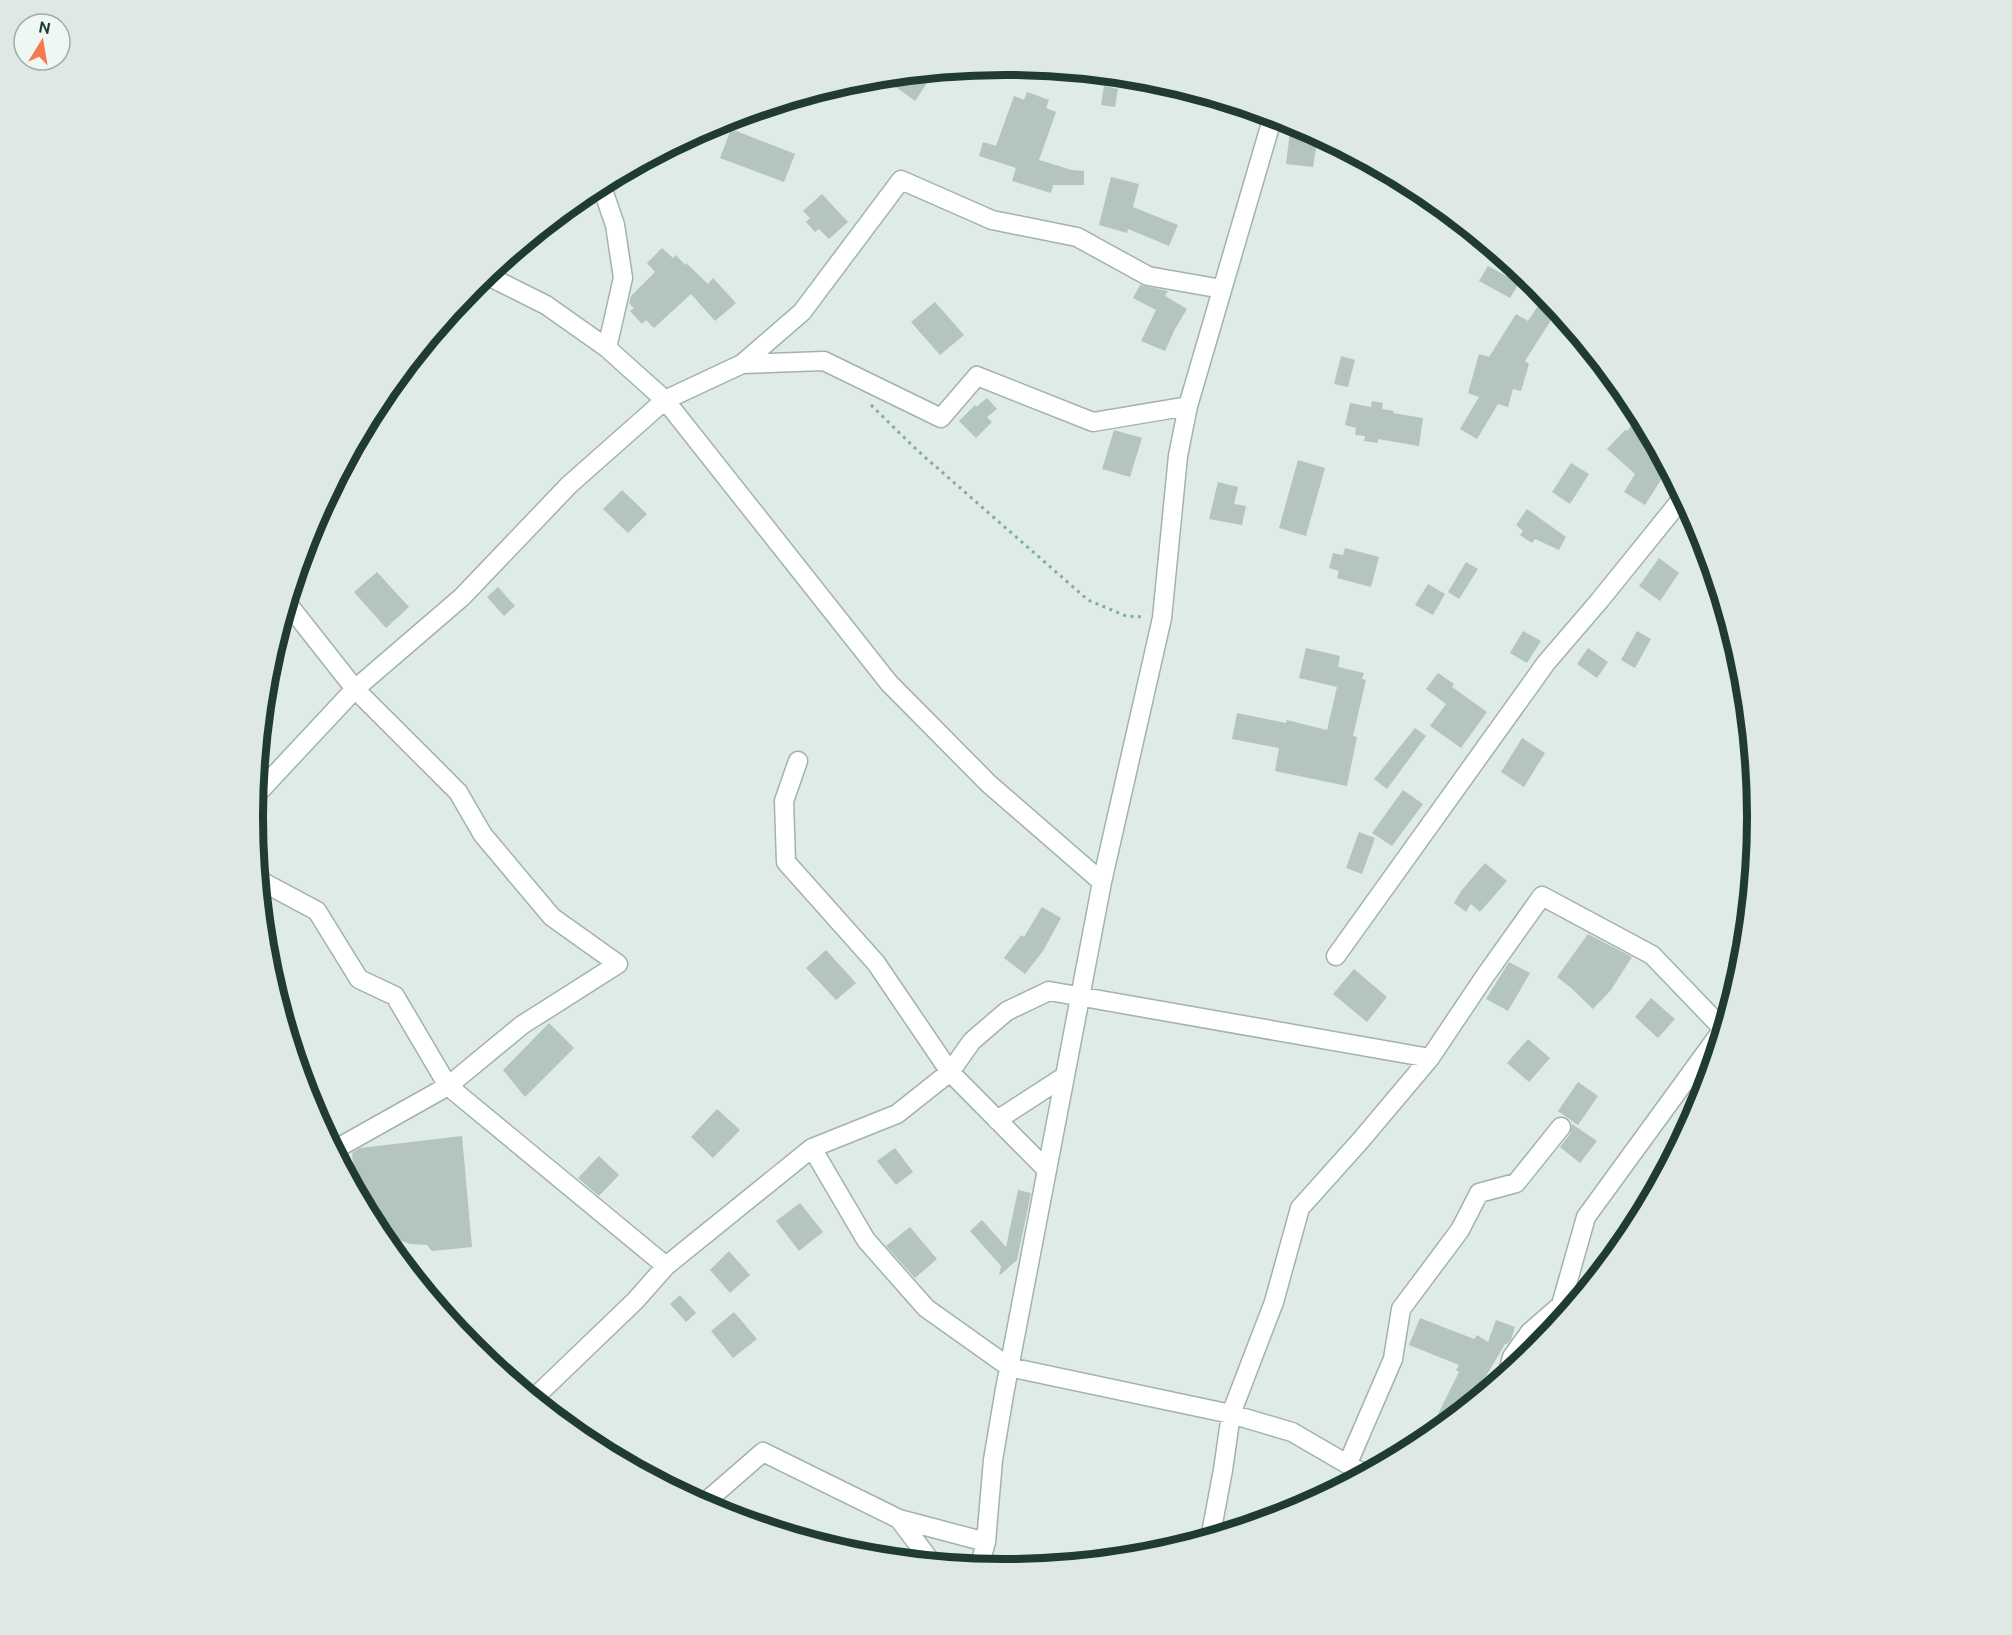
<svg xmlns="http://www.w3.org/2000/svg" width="2012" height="1635" font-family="Ubuntu,sans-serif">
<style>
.building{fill:#b4c5be}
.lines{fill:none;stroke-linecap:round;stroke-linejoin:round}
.minor-casing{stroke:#a2b3ac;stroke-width:21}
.path{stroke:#7eafa0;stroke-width:3;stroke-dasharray:3 4.5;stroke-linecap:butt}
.minor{stroke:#fff;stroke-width:18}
.rim{fill:none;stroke:#203b33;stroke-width:8}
</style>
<rect width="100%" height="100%" fill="#dfebe5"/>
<path class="building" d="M905,74H914L927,83L915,101L896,87Z
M1104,86L1118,89L1115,107L1101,105Z
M1027,92L1049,100L1046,108L1056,112L1039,160L1072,170L1084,171V185H1053L1051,193L1012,181L1016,168L979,156L983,142L996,146L1014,96L1024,100Z
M731,129L795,154L784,182L720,158Z
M1290,132L1318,136L1313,167L1286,164Z
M1111,177L1139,184L1133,207L1178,225L1169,246L1128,229L1127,233L1099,225Z
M822,194L848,222L829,239L819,229L815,232L806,222L810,218L803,211Z
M662,248L673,258L676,255L685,265L686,263L708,284L713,278L736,303L715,321L691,294L654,328L646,320L642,324L630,311L634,308L629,303L631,296L655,272L647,263Z
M1488,266L1519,283L1510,298L1479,281Z
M1140,285L1168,291L1165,296L1187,309L1175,329L1165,351L1141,341L1156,310L1133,298Z
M1546,294L1558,309L1525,361L1529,364L1521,391L1513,389L1508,407L1498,404L1477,439L1460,429L1479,397L1468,393L1479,354L1489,357L1516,314L1528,321Z
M935,302L964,335L940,355L911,322Z
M1341,356L1355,360L1348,387L1334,384Z
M987,398L997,409L987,417L992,422L976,438L959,421L975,405L976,407Z
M1372,401L1383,403L1382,409L1394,411L1393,413L1423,418L1419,446L1378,439V443L1364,441L1365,436L1355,435L1356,428L1345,425L1350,403L1371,407Z
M1640,414L1669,467L1645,505L1624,492L1635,474L1607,449L1625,430L1627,431Z
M1114,430L1142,438L1130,477L1102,469Z
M1298,460L1325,468L1306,536L1279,528Z
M1571,463L1589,474L1570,504L1552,492Z
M1218,482L1238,487L1234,504L1246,506L1242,525L1209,519Z
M622,490L647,514L628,533L603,509Z
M1527,509L1566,537L1559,550L1535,539L1532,543L1520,535L1523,531L1516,525Z
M1345,548L1379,557L1371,587L1337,578L1339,571L1329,568L1333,553L1343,555Z
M1659,558L1679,573L1660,601L1639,586Z
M1466,562L1478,569L1459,599L1448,592Z
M377,572L409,607L386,628L354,592Z
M1428,584L1445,594L1433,615L1415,605Z
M498,587L515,606L504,616L487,597Z
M1523,631L1541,641L1527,663L1510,653Z
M1637,631L1651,639L1635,668L1621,660Z
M1306,648L1340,656L1338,667L1364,673L1362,679L1366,680L1353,736L1357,737L1347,786L1275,771L1279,748L1232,739L1237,713L1286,723L1287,720L1327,730L1337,687L1299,678Z
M1588,648L1608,662L1597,678L1577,664Z
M1438,673L1454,684L1452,687L1487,712L1461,748L1430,726L1446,704L1426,689Z
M1415,728L1426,736L1387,789L1374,779Z
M1522,738L1545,753L1524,787L1501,772Z
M1403,790L1423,804L1392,846L1372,833Z
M1359,832L1375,838L1362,874L1346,868Z
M1485,863L1507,881L1480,912L1471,904L1466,912L1454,903L1461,891Z
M1042,907L1061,918L1043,951L1025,974L1004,958L1021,935L1024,937Z
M1588,934L1632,957L1611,990L1593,1009L1570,987L1557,977Z
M826,950L856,983L836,1000L806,968Z
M1509,962L1530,973L1508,1011L1486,999Z
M1354,969L1387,997L1367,1022L1333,994Z
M1651,998L1675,1019L1658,1038L1635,1017Z
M549,1023L574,1048L525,1097L503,1070Z
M1528,1039L1550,1058L1529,1082L1507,1063Z
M1578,1082L1598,1096L1578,1125L1558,1111Z
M717,1109L740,1130L713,1158L691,1137Z
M1572,1124L1597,1141L1580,1163L1560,1147L1570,1134Z
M462,1136L472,1247L432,1251L427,1245L410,1244L394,1238L384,1230L376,1217L370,1194L358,1195L356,1191L352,1153L360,1148Z
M895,1148L913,1172L896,1185L877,1161Z
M599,1156L619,1175L599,1196L578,1178Z
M1018,1190L1031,1193L1017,1260L999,1276L1001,1266L970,1231L982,1220L1006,1247Z
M800,1203L823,1232L799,1251L776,1221Z
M910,1227L937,1259L915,1278L886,1246Z
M729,1251L750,1275L730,1293L710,1270Z
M680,1295L696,1313L686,1322L670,1304Z
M734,1312L757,1339L733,1358L711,1331Z
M1420,1318L1474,1339L1477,1335L1488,1342L1496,1320L1515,1327L1511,1340L1507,1344H1505L1473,1398L1477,1400L1423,1444L1459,1372L1456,1370L1459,1365L1409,1345Z"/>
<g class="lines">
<g class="minor-casing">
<path id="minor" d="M601,184L615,225L623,278L607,348
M486,275L546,305L607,348L665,400L742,364L824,361L941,418L977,376L1093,422L1188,406
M742,364L802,312L901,180L992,220L1077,237L1148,276L1222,289
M288,604L355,689L458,792L483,835L552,917L618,964L522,1025L448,1086L334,1150
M798,761L784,801L786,862L876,963L950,1072L1047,1170
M255,796L355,689L462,597L569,485L665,400L889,683L989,784L1102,882
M259,880L317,911L359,979L395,996L448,1086L666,1266
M1336,956L1546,663L1600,600L1684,496
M997,1120L1065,1076
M812,1148L866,1240L926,1308L1009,1367L1231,1414L1292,1432L1366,1475
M1530,1332L1545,1341
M533,1399L635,1301L666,1266L812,1148L897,1114L950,1072L972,1041L1007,1011L1049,991L1430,1058
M1348,1463L1393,1359L1401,1309L1460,1230L1479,1193L1516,1183L1561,1127
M702,1505L763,1452L899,1519L986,1542
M899,1519L932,1563
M1210,1539L1223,1470L1231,1414L1274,1302L1300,1208L1361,1140L1430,1058L1485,976L1542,896L1652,955L1723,1029L1586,1217L1561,1305L1530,1332L1512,1357L1507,1376
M979,1568L986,1542L993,1460L1005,1389L1065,1076L1102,882L1162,618L1178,456L1188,406L1273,116"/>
</g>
<path class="path" d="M871,405L918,451L1088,600L1126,616L1144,617"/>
<use href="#minor" class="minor"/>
</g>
<path d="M0 0H2012V1635H0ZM263 817a742 742 0 1 1 1484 0a742 742 0 1 1-1484 0Z" fill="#dee8e4" fill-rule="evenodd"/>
<path class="rim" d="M263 817a742 742 0 1 1 1484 0a742 742 0 1 1-1484 0Z"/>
<g transform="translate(42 42) rotate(11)"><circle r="28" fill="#eff7f3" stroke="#9caca6" stroke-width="1.5"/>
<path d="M0-4.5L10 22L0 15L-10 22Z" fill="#f57a52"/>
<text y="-9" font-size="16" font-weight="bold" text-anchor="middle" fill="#203b33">N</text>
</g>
</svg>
